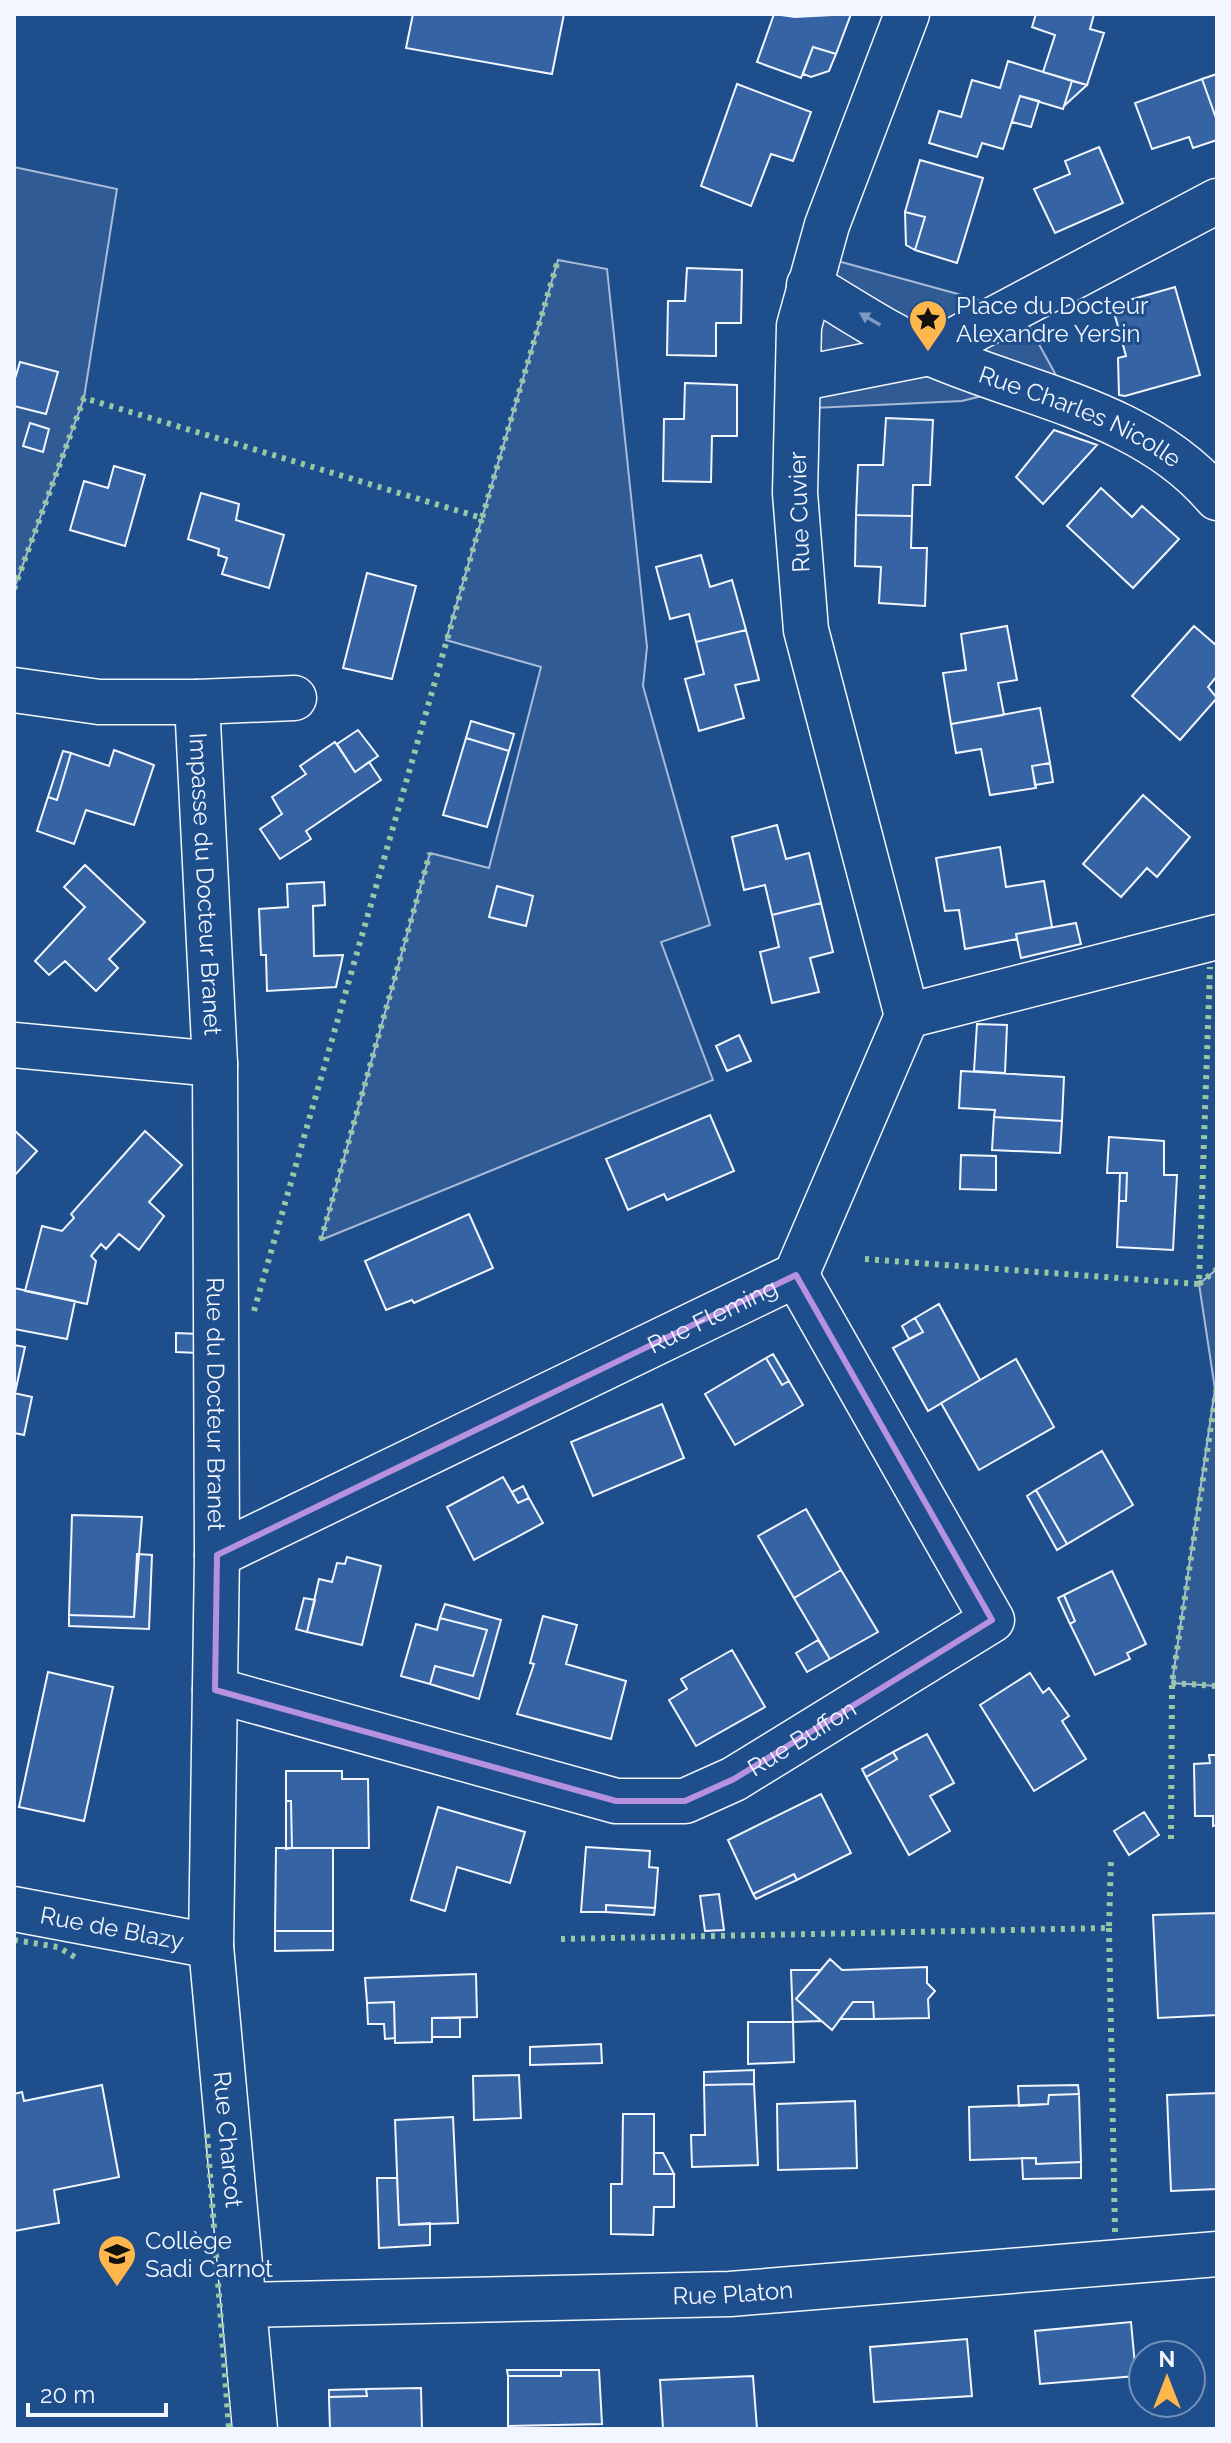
<svg xmlns="http://www.w3.org/2000/svg" width="1231" height="2443" font-family="Raleway,sans-serif">
<style>
.built{fill:#305b95;stroke:#a8bbd7;stroke-width:2}
.building{fill:#3563a3;stroke:#f2f6ff;stroke-width:2}
.lines{fill:none;stroke-linecap:round;stroke-linejoin:round}
.minor-casing{stroke:#f2f6ff;stroke-width:47}
.minor{stroke:#1f4e8c;stroke-width:44}
.hedge{stroke:#97c8a6;stroke-width:6;stroke-dasharray:4 6;stroke-linecap:butt}
.oneway{fill:#7e9ac0}
.marked{fill:none;stroke:#b691df;stroke-width:6;stroke-linejoin:round}
.labels{text-anchor:middle;dominant-baseline:central;stroke-width:6;stroke-linejoin:round;paint-order:stroke}
.poi-label{font-size:24px;fill:#f2f6ff;stroke:#1f4e8c;text-anchor:start}
.street-label{font-size:24px;fill:#f2f6ff;stroke:#1f4e8c}
</style>
<rect width="100%" height="100%" fill="#1f4e8c"/>
<path class="built" d="M14,167L117,189L84,398L14,589Z
M558,260L607,269L647,647L643,686L710,925L661,942L713,1080L321,1240L430,853L489,868L541,667L446,640Z
M834,260L976,299L1029,326L1057,377L962,401L814,408L811,328Z
M1217,1269V1686L1172,1683L1215,1389L1199,1284Z"/>
<path class="building" d="M413,14H564L552,74L406,48Z
M774,14L795,17L851,14L836,54L813,47L801,78L757,62Z
M1036,14H1094L1090,29L1104,33L1087,85L1043,72L1055,35L1032,27Z
M813,47L836,54L829,71L811,77L803,74Z
M1008,61L1072,81L1063,109L1020,96L1003,149L982,143L977,157L929,143L939,111L961,117L972,80L1000,88Z
M1217,74V121L1202,79Z
M1202,79L1217,121V140L1193,148L1189,137L1152,149L1135,103Z
M1072,81L1087,85L1064,106Z
M737,84L811,112L793,161L771,154L751,206L701,186Z
M1020,96L1039,101L1031,127L1012,122Z
M1099,147L1123,203L1055,233L1034,189L1070,174L1065,161Z
M920,160L983,178L957,263L915,250L925,217L905,212Z
M905,212L925,217L915,250L906,245Z
M687,268L742,270L741,323H716V356L667,355L668,301H685Z
M1175,287L1200,375L1125,396L1119,395L1118,358L1126,356L1112,305Z
M20,362L58,372L46,414L14,406V382Z
M685,383L737,385V436H712L711,482L663,481L664,419H684Z
M886,418L933,420L930,485H913L912,516L856,515L858,465H883Z
M30,423L49,429L43,452L23,446Z
M1054,430L1097,445L1043,504L1016,477Z
M114,466L145,475L125,546L70,530L84,481L108,488Z
M1101,488L1132,517L1142,506L1179,539L1133,588L1067,526Z
M201,493L239,504L236,520L284,535L269,588L222,574L227,558L218,555L219,549L188,539Z
M856,515L912,516L911,548H927L925,606L879,603L881,567L855,566Z
M701,555L710,587L732,580L746,630L696,642L689,614L670,619L656,567Z
M367,573L416,586L392,679L343,668Z
M1007,626L1017,680L998,683L1004,715L951,724L943,673L966,670L961,634Z
M1194,626L1217,646V676L1208,687L1217,698L1180,740L1132,696Z
M746,630L759,680L735,685L744,718L699,731L685,679L704,674L696,642Z
M1040,708L1050,763L1032,766L1036,788L990,795L981,749L956,753L951,724Z
M471,721L514,734L509,751L466,738Z
M358,730L378,756L355,772L337,744Z
M466,738L509,751L487,827L443,815Z
M335,742L355,772L369,762L381,780L306,831L311,839L280,859L260,829L282,814L272,797L306,774L300,766Z
M114,750L154,765L134,825L86,810L74,844L37,831L48,797L57,800L71,753L109,766Z
M63,751L71,753L57,800L48,797Z
M1050,763L1053,782L1035,785L1032,766Z
M1143,795L1190,837L1157,877L1147,868L1121,897L1083,864Z
M777,825L786,859L809,853L821,903L772,915L765,885L744,890L732,837Z
M1000,847L1006,887L1044,881L1052,927L1016,934L1017,939L965,949L959,910L945,911L936,858Z
M85,865L145,922L109,959L118,968L96,991L65,961L49,975L35,961L85,907L64,887Z
M324,882L325,905L313,906L314,956L343,955L336,987L267,991L266,955H261L259,909L288,907L287,884Z
M497,886L533,896L526,926L489,917Z
M821,903L833,952L810,958L819,992L772,1003L760,952L779,947L772,915Z
M1076,923L1081,944L1021,958L1016,934Z
M977,1024L1007,1025L1005,1073L974,1071Z
M739,1035L751,1061L727,1071L716,1046Z
M961,1071L1064,1077L1062,1121L994,1117L995,1110L959,1108Z
M710,1115L734,1171L667,1200L664,1194L628,1210L606,1159Z
M994,1117L1062,1121L1060,1153L992,1150Z
M14,1130L37,1151L14,1176Z
M145,1131L182,1165L149,1202L164,1216L139,1250L119,1234L106,1249L101,1244L91,1256L96,1261L87,1304L25,1291L42,1226L62,1231L74,1218L71,1214Z
M1109,1137L1164,1141V1175H1177L1173,1250L1117,1247L1119,1201H1126L1127,1173H1107Z
M961,1155L996,1156V1190L960,1189Z
M1120,1173H1127L1126,1201H1119Z
M469,1214L493,1268L414,1303L412,1300L386,1310L365,1261Z
M14,1288L75,1301L67,1339L14,1329Z
M939,1304L980,1380L928,1411L893,1348L923,1332L915,1318Z
M915,1318L923,1332L909,1339L902,1326Z
M176,1333L199,1334L198,1353L176,1352Z
M14,1345L25,1347L15,1393H14Z
M773,1354L789,1381L782,1385L766,1358Z
M766,1358L782,1385L789,1381L803,1405L735,1445L705,1394Z
M1016,1359L1054,1427L979,1470L941,1403Z
M14,1393L32,1397L24,1435L14,1433Z
M662,1404L684,1458L593,1496L571,1442Z
M1102,1451L1133,1505L1067,1544L1036,1490Z
M503,1477L518,1503L529,1498L543,1523L474,1560L447,1507Z
M523,1486L529,1498L518,1503L512,1492Z
M1036,1490L1067,1544L1057,1550L1027,1496Z
M806,1509L841,1570L794,1598L758,1536Z
M72,1515L142,1517L134,1617L69,1615Z
M137,1554L152,1555L149,1629L69,1626V1615L134,1617Z
M347,1557L381,1566L362,1645L307,1632L319,1579L332,1582L337,1563L345,1564Z
M841,1570L878,1632L830,1659L794,1598Z
M1112,1571L1146,1644L1127,1653L1130,1659L1095,1675L1070,1624L1075,1621L1064,1595Z
M1064,1595L1075,1621L1070,1624L1058,1598Z
M304,1598L315,1600L307,1632L296,1629Z
M445,1604L501,1620L479,1699L430,1684L435,1666L473,1676L487,1630L440,1618Z
M543,1616L577,1625L566,1664L626,1681L611,1739L517,1714L534,1664L530,1663Z
M440,1618L487,1630L473,1676L435,1666L430,1684L401,1676L416,1624L437,1630Z
M818,1640L830,1659L807,1672L796,1653Z
M732,1650L765,1707L696,1746L669,1700L687,1689L681,1679Z
M48,1672L113,1687L84,1821L19,1807Z
M1030,1673L1043,1693L1049,1688L1069,1716L1062,1721L1086,1759L1034,1791L980,1705Z
M927,1734L954,1783L930,1796L950,1831L909,1855L866,1777L897,1759L893,1752Z
M893,1752L897,1759L866,1777L862,1769Z
M1209,1755H1217V1825L1213,1826V1816H1195L1194,1764L1210,1763Z
M286,1771H342V1779H368L369,1848H292L291,1801H286Z
M821,1794L851,1853L797,1880L794,1874L753,1894L728,1840Z
M286,1801H291L292,1848L286,1849Z
M438,1807L525,1832L510,1883L457,1867L445,1911L411,1900Z
M1144,1812L1159,1835L1129,1855L1114,1831Z
M586,1847L650,1851L649,1867L658,1868L655,1908L606,1905V1912H581Z
M276,1848H333V1931H275Z
M794,1874L797,1880L756,1899L753,1894Z
M719,1894L724,1930L705,1931L700,1896Z
M606,1905L655,1908L654,1915L606,1912Z
M1217,1913V2015L1158,2018L1153,1915Z
M275,1931H333V1950L275,1951Z
M830,1959L842,1970L927,1967V1983L935,1991L928,1999L929,2018L874,2019L873,2002H853L832,2030L796,1999Z
M791,1970H821L796,1999L821,2021L793,2022Z
M476,1974L477,2017L432,2018V2042L395,2043L394,2002L367,2003L365,1978Z
M394,2002L395,2038L385,2039L384,2024H368L367,2003Z
M853,2002H873L874,2019H840Z
M432,2018H460V2037H432Z
M748,2022H793L794,2062L748,2064Z
M601,2044L602,2063L530,2065V2047Z
M754,2070V2084L704,2085V2072Z
M519,2075L521,2118L474,2120L473,2076Z
M754,2084L758,2165L692,2167L691,2135H705L704,2085Z
M102,2085L119,2177L54,2190L59,2223L14,2231V2094L22,2092L24,2101Z
M1078,2085L1079,2094L1049,2095L1048,2104L1019,2106L1018,2086Z
M1217,2093V2189L1171,2191L1167,2095Z
M1079,2094L1081,2162L1036,2164V2158L970,2160L969,2107L1048,2104L1049,2095Z
M855,2101L857,2168L778,2170L777,2104Z
M623,2114H654V2174H674V2207H654L653,2235L611,2234V2184H622Z
M453,2117L458,2223L399,2225L395,2120Z
M654,2153H663L674,2174H654Z
M1022,2158H1036V2164L1081,2162V2178L1023,2179Z
M377,2178H397L399,2225L430,2223V2245L379,2248Z
M1131,2322L1136,2376L1040,2384L1035,2331Z
M967,2339L972,2396L874,2402L870,2347Z
M507,2370H561V2376H508Z
M561,2370H599L602,2424L508,2426V2376H561Z
M753,2376L757,2429H663L660,2380Z
M421,2388L422,2429H330L329,2397L367,2396L366,2389Z
M366,2389L367,2396L329,2397V2390Z"/>
<g class="lines">
<g class="minor-casing">
<g id="minor">
<path id="s1" d="M809,285C849,308 889,336 932,354C1029,396 1146,413 1217,498"/>
<path d="M798,379L930,353L1217,201"/>
<path id="s2" d="M14,690L99,702H197L215,1064"/>
<path d="M197,702L294,698"/>
<path d="M907,1016L806,630L795,493L799,326L827,225L907,14"/>
<path id="s3" d="M14,1045L215,1064L217,1555L211,1946L255,2429"/>
<path id="s4" d="M217,1555L796,1275L907,1016L1217,937"/>
<path id="s5" d="M215,1690L616,1801H685L734,1779L992,1620L796,1275"/>
<path id="s6" d="M14,1909L211,1946"/>
<path id="s7" d="M245,2305L730,2294L1217,2254"/>
</g>
</g>
<use href="#minor" class="minor"/>
<path class="hedge" d="M14,589L84,398L482,518L558,260
M321,1240L430,853
M865,1259L1199,1284L1210,967
M1199,1284L1217,1269
M254,1311L482,518
M1172,1683L1217,1686
M1171,1839L1172,1683L1217,1386
M1109,1928L1115,2232
M561,1939L1109,1928L1111,1858
M14,1940L58,1947L78,1959
M207,2134L229,2429"/>
</g>
<defs><path id="oneway-solid" d="M-6-.8H1V-3.2L6.5 0L1 3.2V.8H-6Z" transform="scale(2)"/></defs>
<use class="oneway" href="#oneway-solid" transform="translate(870 319) rotate(-150)"/>
<path class="marked" d="M796,1275L992,1620L734,1779L685,1801H616L215,1690L217,1555Z"/>
<defs>
<g id="sight-pin" transform="scale(2)"><path d="M0 17L-7.5 6A9.5 9.5 0 1 1 7.5 6Z" fill="#ffb74d" stroke="#1f4e8c"/><path d="M0-6L1.8-2.2L6-1.7L2.9 1.2L3.7 5.4L0 3.3L-3.7 5.4L-2.9 1.2L-6-1.7L-1.8-2.2Z" fill="#111"/></g>
<g id="school-pin" transform="scale(2)"><path d="M0 17L-7.5 6A9.5 9.5 0 1 1 7.5 6Z" fill="#ffb74d" stroke="#1f4e8c"/><path d="M0-5L7-2L0 1L-7-2ZM-4 1L0 2.5L4 1V4Q0 6-4 4Z" fill="#111"/></g>
</defs>
<g fill-rule="evenodd">
<use href="#sight-pin" x="928" y="319"/>
<use href="#school-pin" x="117" y="2254"/>
</g>
<g class="labels">
<g class="poi-label">
<text x="956" y="305">Place du Docteur<tspan x="956" dy="28">Alexandre Yersin</tspan></text>
<text x="145" y="2240">Collège<tspan x="145" dy="28">Sadi Carnot</tspan></text>
</g>
<g class="street-label">
<text stroke="none"><textPath href="#s1" startOffset="302">Rue Charles Nicolle</textPath></text>
<text transform="translate(799 512) rotate(-92)">Rue Cuvier</text>
<text stroke="none"><textPath href="#s2" startOffset="366">Impasse du Docteur Branet</textPath></text>
<text stroke="none"><textPath href="#s4" startOffset="550">Rue Fleming</textPath></text>
<text stroke="none"><textPath href="#s3" startOffset="542">Rue du Docteur Branet</textPath></text>
<text stroke="none"><textPath href="#s5" startOffset="618">Rue Buffon</textPath></text>
<text stroke="none"><textPath href="#s6" startOffset="100">Rue de Blazy</textPath></text>
<text stroke="none"><textPath href="#s3" startOffset="1278">Rue Charcot</textPath></text>
<text stroke="none"><textPath href="#s7" startOffset="488">Rue Platon</textPath></text>
</g>
</g>
<rect width="1231" height="2443" fill="none" stroke="#f2f6ff" stroke-width="32"/>
<g transform="translate(1167 2379)"><circle r="38" fill="#1f4e8c" stroke="#7391ba" stroke-width="2"/>
<path d="M0-6L14 30L0 20L-14 30Z" fill="#ffb74d"/>
<text y="-12" font-size="22" font-weight="bold" text-anchor="middle" fill="#f2f6ff">N</text>
</g>
<path d="M28 2403v12h138v-12" fill="none" stroke="#f2f6ff" stroke-width="4"/>
<text x="40" y="2403" font-size="24" fill="#f2f6ff" stroke="#1f4e8c" stroke-width="6" paint-order="stroke">20 m</text>
</svg>
